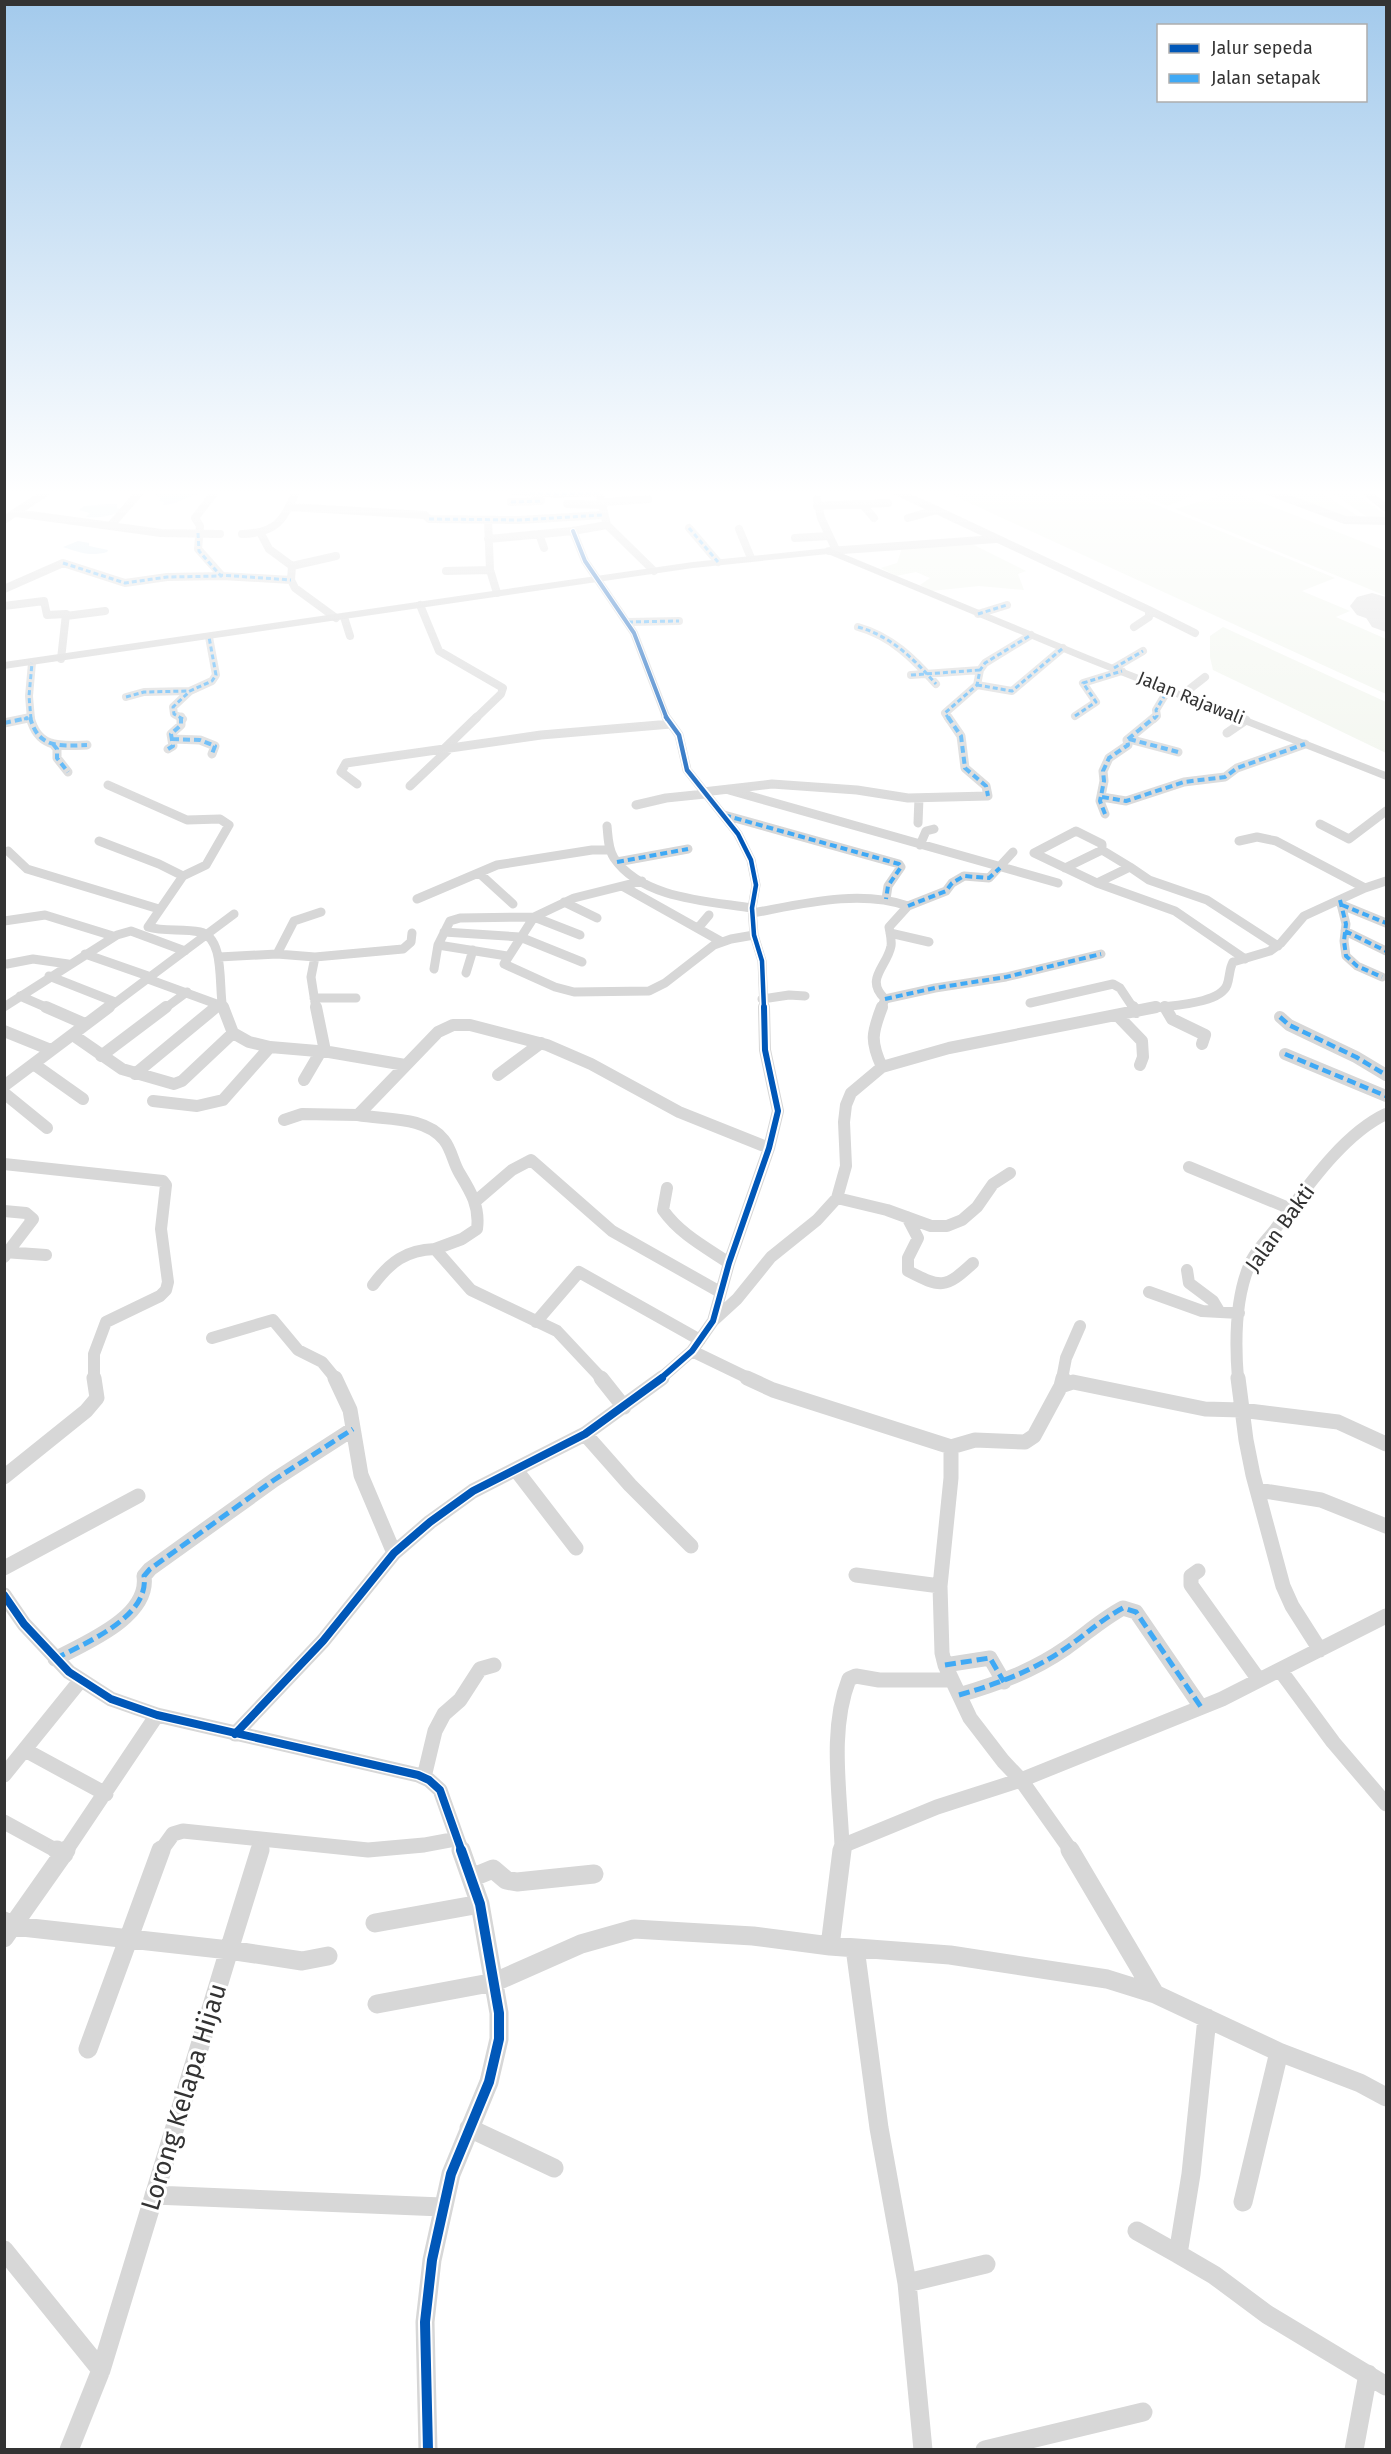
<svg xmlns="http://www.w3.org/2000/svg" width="1391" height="2454" font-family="'Fira Sans',sans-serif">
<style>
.green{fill:#f1f5ed}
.water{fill:#ddebf3}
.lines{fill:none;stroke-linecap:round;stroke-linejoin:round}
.taxiway{fill:#dedede;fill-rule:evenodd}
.runway{fill:#dedede;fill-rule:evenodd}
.street-far4{stroke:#d7d7d7;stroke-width:8}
.street-far3{stroke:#d7d7d7;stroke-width:9}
.street-far2{stroke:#d7d7d7;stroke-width:12}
.street-far1{stroke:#d7d7d7;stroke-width:15}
.street{stroke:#d7d7d7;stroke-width:19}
.secondary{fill:#d0d0d0;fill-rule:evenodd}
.quiet-far3{stroke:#3fa9f5;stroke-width:3;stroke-dasharray:5 3;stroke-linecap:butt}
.quiet-far2{stroke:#3fa9f5;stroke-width:4;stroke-dasharray:7 4;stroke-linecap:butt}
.quiet-far1{stroke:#3fa9f5;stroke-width:4.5;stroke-dasharray:9 4.5;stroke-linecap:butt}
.quiet{stroke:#3fa9f5;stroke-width:5;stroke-dasharray:11 5;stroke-linecap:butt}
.cycleway-far4-casing{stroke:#fff;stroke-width:6}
.cycleway-far3-casing{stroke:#fff;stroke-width:8}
.cycleway-far2-casing{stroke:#fff;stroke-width:10}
.cycleway-far1-casing{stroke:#fff;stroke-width:11}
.cycleway-casing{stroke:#fff;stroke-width:14}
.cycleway-far4{stroke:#0057b8;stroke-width:4}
.cycleway-far3{stroke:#0057b8;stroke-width:4.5}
.cycleway-far2{stroke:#0057b8;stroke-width:6}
.cycleway-far1{stroke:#0057b8;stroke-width:8}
.cycleway{stroke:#0057b8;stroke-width:10}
.labels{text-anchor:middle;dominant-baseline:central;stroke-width:6;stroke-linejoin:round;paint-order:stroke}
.far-street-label{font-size:18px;fill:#333;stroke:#fff}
.street-label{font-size:21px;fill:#333;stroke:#fff}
.near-street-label{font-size:26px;fill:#333;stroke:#fff}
</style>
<rect width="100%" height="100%" fill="#fff"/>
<path class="green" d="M957,491H1123L1335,578L1302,591L1350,611L1336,617L1386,639V694L950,494Z
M1131,491H1233L1386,551V596L1175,509L1218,496L1206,491L1167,506Z
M1277,491H1319L1361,518H1346Z
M1329,491H1352L1386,515V519H1370Z
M972,544L1026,571L1018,574L1024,590L979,586L931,591L920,585L930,578L916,572L896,576L881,568L897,563L902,548Z
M1223,627L1386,702V753L1213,670L1210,657V636Z"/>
<path class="water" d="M148,491L203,493C187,496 179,504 163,505L164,502L159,501L161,498L152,493H146Z
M108,504H117V508L121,510C112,517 96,518 86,517L90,513L79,510L84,506Z
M78,541L89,543V546L108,550L107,552C90,557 78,552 63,547Z"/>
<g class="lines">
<path class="taxiway" d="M1386,605V615L1383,616L1386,620V632L1372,627L1365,616L1371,608Z"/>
<path class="runway" d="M1372,593L1386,597V625L1357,615L1350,606L1357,597Z"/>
<path class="street-far4" d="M216,491L195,518L200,526L198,549L222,576L291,580
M514,491L557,494L599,492
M599,491L607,525L654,571
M896,491L1149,610V617L1134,627
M1268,491L1345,520L1386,521
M1365,491L1386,508
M817,499L821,518L836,550
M511,502L541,501
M604,502L648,499
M567,504L604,505
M863,505L874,518
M817,506L888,503
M290,507L425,515L429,519L519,520L603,515
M16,513L161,533L220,534
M908,518L937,510
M4,520L48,491
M488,520L490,570L497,593
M111,525L141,491
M689,528L718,562
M739,529L751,558
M573,531L585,561L634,633L667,719
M242,534C276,533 284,521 296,491
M261,534L269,549L292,566L291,580L295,588L336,618
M539,534L544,548
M795,538L829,536
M488,539L573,531L607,525
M829,551L996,539
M292,566L336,556
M446,571L490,570
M4,589L63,563L125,583L167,577L222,576
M420,605L439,651L503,688L501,694L475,719
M4,606L44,601L47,615L66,614L61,659
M1149,610L1195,633
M978,614L1007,605
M66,616L105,611
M344,617L350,636
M628,622L679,621
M858,627C891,636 914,659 936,684
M1114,668L1143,651
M911,675L980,670
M977,685L1012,691L1063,648
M1182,695L1205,677
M126,697L144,692L190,691
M1075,716L1096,702L1083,683L1122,671
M24,719L28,718
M31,719L29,696L32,663
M183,719L174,714L173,707L190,691L212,681L216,675L209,637
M949,719L945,713L977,685L980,670L985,663L1031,635
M1154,719L1157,716L1156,710L1168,690"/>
<path class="street-far3" d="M30,717C38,749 60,746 87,745
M666,717L679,735L687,770L738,834L751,860L756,885L752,908L754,935L762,961L764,1009
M4,723L28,718
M1227,733L1246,720
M172,739L200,740L215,746L212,754
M1129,739L1178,752
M53,744L57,749V758L68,772
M168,749L173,746L171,734L181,725V717
M443,750L477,717
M357,784L341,772L346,763L541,735L671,724
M108,785L187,820L220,819L229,825L206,865L183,876L148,927C165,932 183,928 200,932C226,938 218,989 223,1009
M410,786L448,750
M729,790L1058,883
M703,792L772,784L857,790L908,798L988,796L986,786L965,768L961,736L948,717
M1102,797L1126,801L1184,782L1225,777L1237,768L1305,744
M636,805L666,798L705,794
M1105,814L1100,801L1104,781L1103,771L1109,758L1128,745L1127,740L1155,717
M724,815L899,864L901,867L888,886L886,899
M918,823L919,798
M1320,824L1349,839L1386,811
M607,826C608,836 608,849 614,858C642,899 708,901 752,908
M99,841L159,864L183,876
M1239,841L1257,837L1276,841L1365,888L1386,881
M920,845L926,831L934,829
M8,851L27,869L159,909
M617,862L688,849
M1065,868L1102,850
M479,873L513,904
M642,881L574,898L534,917L504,964L555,987L574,992L649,991L665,983L714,945L731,939L754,935
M1097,883L1034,853L1076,831L1102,844V850L1130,867
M624,887L722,942
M417,899L497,865L592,850H610
M1340,900L1346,924L1344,941L1346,956L1357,966L1382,977
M564,902L597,918
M1342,905L1386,923
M753,913C802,904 859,889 908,906
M4,921L45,915L113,936
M698,928L709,915
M1345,931L1386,951
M444,932L520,937L582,962
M890,933L929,942
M85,954L151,977
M277,954L294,921L321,912
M507,956L438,945L450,921L460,918L534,917L580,935
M219,957L277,954L315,957L403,949L411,942L412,933
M315,957L311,977L316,1009
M1245,959L1175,911L1097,883L1130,867L1149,880L1207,900L1278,946
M7,964L33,959L68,964
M434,969L438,945
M466,973L473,950
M49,976L115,1002
M148,979L222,1006
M20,996L50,1009
M314,998H356
M762,999L789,995L805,996
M885,999L935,988L1006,977L1101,954
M1030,1003L1113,984L1120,988L1134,1009
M1164,1006L1166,1009
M4,1007L117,935L131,931L185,951
M107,1009L234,914
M164,1009L187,992
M214,1009L219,1005
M881,1009L885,999C864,979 887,967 891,946C892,940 890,933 889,927L908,906L946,891L952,883L964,876L989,878L1013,852
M1149,1009C1168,1005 1219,1005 1227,985C1230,977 1229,969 1233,962L1270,951L1281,943L1304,916L1365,888"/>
<path class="street-far2" d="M46,1007L85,1024
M223,1007L233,1033L249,1042L270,1047L329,1052L405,1065
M316,1007L325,1051
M882,1007C872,1033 870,1041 882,1067
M1133,1007L1136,1012
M1165,1007L1172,1019L1205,1035L1202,1044
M1118,1016L1142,1041L1143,1057L1140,1065
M1280,1017L1289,1025L1356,1057L1386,1075
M4,1031L51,1050
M73,1035L122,1069L174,1084L182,1081L233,1033
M1285,1054L1386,1096
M101,1056L166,1007
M35,1065L83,1099
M135,1074L216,1007
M498,1075L541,1043
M304,1080L321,1051
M4,1086L109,1007
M4,1093L47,1128
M153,1101L197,1106L223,1100L270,1047
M284,1120L302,1114L358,1115
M4,1164L163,1181L166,1185L161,1229L168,1282L166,1290L160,1296L106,1322L94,1354V1379
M1189,1167L1291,1209
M667,1188L663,1210C680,1234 705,1247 729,1263
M837,1198L887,1210L931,1226H947L962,1220L977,1207L993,1184L1010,1173
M477,1200L512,1170L531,1160L612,1231L720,1292
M4,1211L26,1213L33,1219L4,1257
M907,1217L918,1238L908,1258V1271C941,1288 945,1289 973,1263
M4,1252L46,1255
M1187,1270L1189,1283L1213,1301L1219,1311
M373,1285C390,1262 406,1250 435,1249
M1149,1292L1202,1311L1239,1313
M714,1320L737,1299L771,1257L817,1220L837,1198L846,1166L844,1122L846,1105L851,1093L882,1067L949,1048L1156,1007
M536,1322L579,1272L700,1340
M212,1338L273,1320L298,1350L322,1362L336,1379
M692,1351L750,1379
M602,1379L557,1331L471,1290L435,1249L462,1239L477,1229C480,1207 471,1192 460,1174C453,1163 452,1150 444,1140C425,1116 386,1120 358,1115L438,1032L453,1025H470L547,1045L591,1064L679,1112L769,1148
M660,1379L692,1351L713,1321L729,1263L769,1148L778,1111L765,1050L764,1007
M1062,1379L1066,1358L1080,1326
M1238,1379C1235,1343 1235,1300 1249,1266C1253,1254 1265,1242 1273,1232C1303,1193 1341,1135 1386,1114"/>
<path class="street-far1" d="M335,1378L350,1410L361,1475L394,1553
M601,1378L624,1407
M747,1378L773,1390L951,1447
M1238,1378L1246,1440L1253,1475L1283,1586L1292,1606L1320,1650
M1061,1386L1063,1378
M585,1434L630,1485L691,1546
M516,1470L576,1548
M4,1477L86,1411L97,1398L94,1378
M1258,1490L1321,1500L1386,1526
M4,1568L138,1496
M1198,1571L1191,1576V1585L1259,1680
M856,1575L940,1586
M4,1595L24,1624L69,1672L111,1699L157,1715L418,1775L429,1780L440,1790L462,1852
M55,1659C85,1643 150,1617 144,1576L150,1569L274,1480L353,1429
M945,1665L990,1658L1004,1682
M1280,1670L1333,1742L1386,1804
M959,1695C997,1684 1033,1671 1066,1648C1085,1635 1102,1619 1123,1608L1136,1612L1201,1707
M235,1734L323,1641L394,1553L430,1522L473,1491L585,1434L662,1378
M25,1750L106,1794
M4,1775L80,1681
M424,1777L435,1731L444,1714L460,1700L480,1669L494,1665
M4,1822L59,1852
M842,1846C840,1792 829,1730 849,1679L856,1676L879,1680H952
M65,1852L157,1715
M160,1852L173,1834L183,1831L368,1850L424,1845L456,1839
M260,1852L263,1841
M841,1852L842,1846L937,1807L1021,1780L1222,1699L1386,1616
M1072,1852L1021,1780L1003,1761L970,1718L945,1665L942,1653L940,1586L951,1478V1447L975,1440L1025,1442L1034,1436L1061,1386L1073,1382L1205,1409L1241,1410L1338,1422L1386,1444"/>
<path class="street" d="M57,1850L64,1854
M260,1850L229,1950L302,1961L328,1956
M1070,1850L1155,1994
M471,1878L493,1869L506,1880L517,1882L594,1874
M4,1921L13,1926L229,1950L101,2370L69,2450
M375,1923L480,1904
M4,1938L66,1850
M830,1946L842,1850
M855,1948L879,2128L907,2283L923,2450
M377,2004L495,1982L581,1944L634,1929L753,1936L830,1946L950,1955L1107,1979L1155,1994L1279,2052L1360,2083L1386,2097
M1207,2018L1191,2174L1178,2254L1214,2275L1268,2315L1386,2386
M88,2049L161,1850
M469,2128L554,2168
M154,2195L442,2207
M1243,2202L1279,2052
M1137,2231L1178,2254
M4,2250L101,2370
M907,2283L986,2264
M428,2450L425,2322L432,2260L451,2174L489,2082L499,2039V2013L480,1904L461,1850
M985,2450L1143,2412
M1354,2450L1368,2374"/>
<path class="secondary" d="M829,548L1088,655L1386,772V780L1080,659L828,554L693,568L4,669V662L693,562Z"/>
<path class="quiet-far3" d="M514,491L557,494L599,492
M511,502L541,501
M429,519L519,520L603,515
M689,528L718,562
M198,533L199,551L220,575L291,580
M63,563L125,583L167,577L222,576
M978,614L1007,605
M628,622L679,621
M858,627C891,636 914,659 936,684
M1114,668L1143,651
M911,675L980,670
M977,685L1012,691L1063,648
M126,697L144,692L190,691
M1075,716L1096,702L1083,683L1122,671
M24,719L28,718
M31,719L29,696L32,663
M183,719L174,714L173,707L190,691L212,681L216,675L209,637
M949,719L945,713L977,685L980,670L985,663L1031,635
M1154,719L1157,716L1156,710L1168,690"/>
<path class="quiet-far2" d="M30,717C38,749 60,746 87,745
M948,717L961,736L965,768L986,786L988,796
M4,723L28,718
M172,739L200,740L215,746L212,754
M1129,739L1178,752
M53,744L57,749V758L68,772
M168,749L173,746L171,734L181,725V717
M1102,797L1126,801L1184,782L1225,777L1237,768L1305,744
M1105,814L1100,801L1104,781L1103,771L1109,758L1128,745L1127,740L1155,717
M724,815L899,864L901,867L888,886L886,899
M617,862L688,849
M1340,900L1346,924L1344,941L1346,956L1357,966L1382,977
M1342,905L1386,923
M908,906L946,891L952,883L964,876L989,878L1000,868
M1345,931L1386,951
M885,999L935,988L1006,977L1101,954"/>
<path class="quiet-far1" d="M1280,1017L1289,1025L1356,1057L1386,1075
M1285,1054L1386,1096"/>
<path class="quiet" d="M55,1659C85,1643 150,1617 144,1576L150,1569L274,1480L353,1429
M945,1665L990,1658L1004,1682
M959,1695C997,1684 1033,1671 1066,1648C1085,1635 1102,1619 1123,1608L1136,1612L1201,1707"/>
<g class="cycleway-far4-casing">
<path id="cycleway-far4" d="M573,531L585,561L634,633L667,719"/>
</g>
<g class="cycleway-far3-casing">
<path id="cycleway-far3" d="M666,717L679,735L687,770L738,834L751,860L756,885L752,908L754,935L762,961L764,1009"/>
</g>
<g class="cycleway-far2-casing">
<path id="cycleway-far2" d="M660,1379L692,1351L713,1321L729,1263L769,1148L778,1111L765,1050L764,1007"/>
</g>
<g class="cycleway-far1-casing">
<path id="cycleway-far1" d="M4,1595L24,1624L69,1672L111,1699L157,1715L418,1775L429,1780L440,1790L462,1852
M235,1734L323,1641L394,1553L430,1522L473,1491L585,1434L662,1378"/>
</g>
<g class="cycleway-casing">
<path id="cycleway" d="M428,2450L425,2322L432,2260L451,2174L489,2082L499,2039V2013L480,1904L461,1850"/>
</g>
<use href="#cycleway-far4" class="cycleway-far4"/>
<use href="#cycleway-far3" class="cycleway-far3"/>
<use href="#cycleway-far2" class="cycleway-far2"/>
<use href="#cycleway-far1" class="cycleway-far1"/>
<use href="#cycleway" class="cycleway"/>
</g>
<linearGradient id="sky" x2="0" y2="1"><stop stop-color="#a3caec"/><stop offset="0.59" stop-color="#fff"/><stop offset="1" stop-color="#fff" stop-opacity="0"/></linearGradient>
<rect width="1391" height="834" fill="url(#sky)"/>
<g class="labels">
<g class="far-street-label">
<text transform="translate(1191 698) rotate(22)">Jalan Rajawali</text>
</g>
<g class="street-label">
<text transform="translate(1280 1228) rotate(-54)">Jalan Bakti</text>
</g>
<g class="near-street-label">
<text transform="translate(184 2097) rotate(-73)">Lorong Kelapa Hijau</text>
</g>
</g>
<rect width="1391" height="2454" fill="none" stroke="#333333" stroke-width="12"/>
<rect x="1157" y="24" width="210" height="78" fill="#ffffff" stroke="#adadad" stroke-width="1.5"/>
<rect x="1169" y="44" width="30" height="9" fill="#0057b8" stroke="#adadad" stroke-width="1.5"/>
<text x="1211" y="54" font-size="18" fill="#333333">Jalur sepeda</text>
<rect x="1169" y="74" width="30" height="9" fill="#3fa9f5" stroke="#adadad" stroke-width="1.5"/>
<text x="1211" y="84" font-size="18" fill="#333333">Jalan setapak</text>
</svg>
